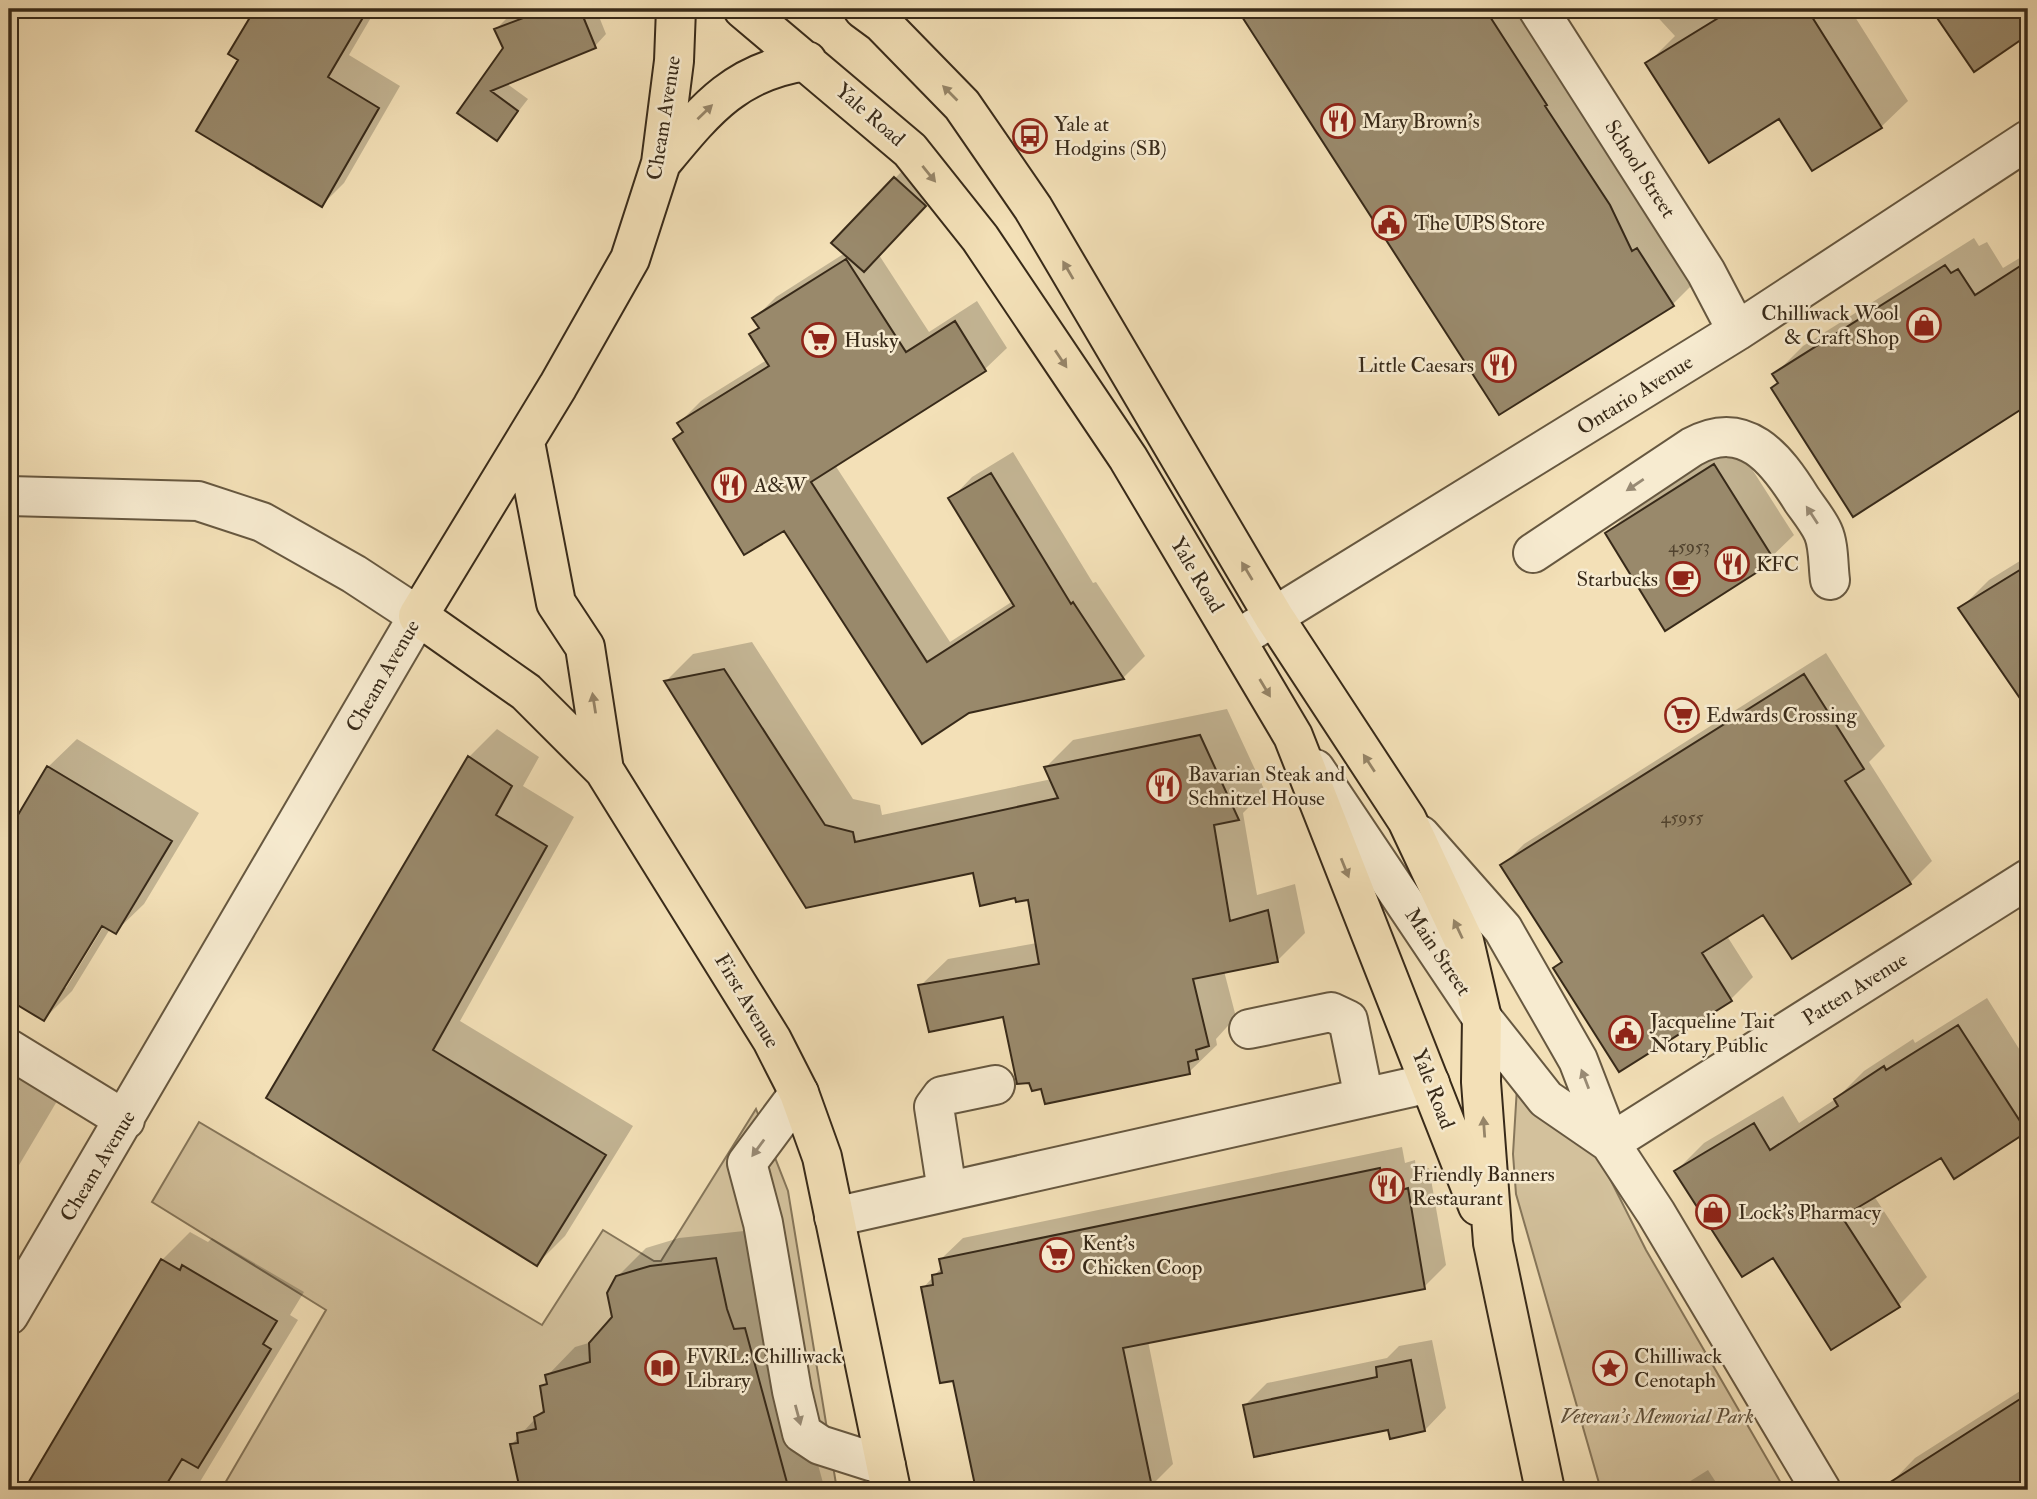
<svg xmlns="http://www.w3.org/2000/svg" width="2037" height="1499" font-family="'IM FELL Double Pica',serif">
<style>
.green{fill:#d3c19c;stroke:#86765a;stroke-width:2}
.shadow{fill:#0003;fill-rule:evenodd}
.building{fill:#99896b;stroke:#382a19;stroke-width:2}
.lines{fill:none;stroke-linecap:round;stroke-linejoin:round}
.minor-casing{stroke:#675840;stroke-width:42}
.major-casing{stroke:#382a19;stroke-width:42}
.minor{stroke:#f7ebd0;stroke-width:38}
.major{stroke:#f3e0b7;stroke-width:38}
.oneway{fill:#968568}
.oneway2{fill:#988a74}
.labels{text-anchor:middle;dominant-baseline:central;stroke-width:5;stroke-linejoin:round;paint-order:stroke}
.number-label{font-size:18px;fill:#50422e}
.street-label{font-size:21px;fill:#382a19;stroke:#f7ebd0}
.poi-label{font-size:21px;fill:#382a19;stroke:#f7ebd0;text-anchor:start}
.park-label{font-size:21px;font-style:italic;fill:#5f503a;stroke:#f7ebd0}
</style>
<rect width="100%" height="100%" fill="#f3e0b7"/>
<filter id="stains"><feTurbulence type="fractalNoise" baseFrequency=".00286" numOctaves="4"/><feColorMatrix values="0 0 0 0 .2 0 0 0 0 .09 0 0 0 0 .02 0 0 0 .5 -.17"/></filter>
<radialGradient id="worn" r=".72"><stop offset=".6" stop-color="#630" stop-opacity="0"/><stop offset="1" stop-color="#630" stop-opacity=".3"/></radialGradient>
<path class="green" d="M1517,1087L1600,1159L1646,1250L1785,1490H1601L1516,1194L1513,1154Z
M756,1109L788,1191L837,1490H221L326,1310L152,1202L199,1122L542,1325L603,1230L654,1261H661Z"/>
<path class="shadow" d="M9,9H18L9,25Z
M257,9H376L349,55L400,86L344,183L322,205L241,60L230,53Z
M531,9H596L606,34L595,46L506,83L528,99L497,139L460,113L505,48L496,29L508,17Z
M1239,9H1531L1701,276L1673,304L1499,412Z
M1650,9H1850L1908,101L1881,127L1780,116L1648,63L1675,36Z
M1944,9H2028V33L1974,70L1937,15Z
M902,171L932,198L879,255L929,332L977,301L1007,348L985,369L835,465L950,642L1013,601L951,499L972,477L1013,452L1093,583L1096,582L1145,656L1123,678L968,712L785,528L675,439L684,430L679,423L701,401L767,360L751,334L760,326L755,318L776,297L845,253L834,243Z
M1974,238L1979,246L1987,242L2003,268L2028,253V403L1854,514L1775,374L1803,346Z
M1736,444L1794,535L1758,570L1607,534L1629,512Z
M2028,556V707L1960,609L1989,580Z
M752,642L853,799L880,805L882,815L1052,779L1046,767L1073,740L1227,709L1265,791L1243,813L1257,895L1295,884L1305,933L1278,960L1224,971L1236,1017L1216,1039L1217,1045L1189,1072L1042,1087L1005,1015L920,986L948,959L1037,943L1029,898L1016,896L974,871L807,906L666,681L693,654Z
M1826,653L1885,746L1869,762L1932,861L1910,883L1764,912L1727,936L1753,977L1731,999L1620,1070L1555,968L1563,961L1503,865L1524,844Z
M497,729L539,757L523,786L574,817L460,1021L633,1126L565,1236L537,1264L268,1097L469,757Z
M77,739L199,813L144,904L115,932L110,929L72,991L44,1019L9,998V833L48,767ZM105,917L108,919L66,988H62Z
M1987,998L2028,1063V1128L1942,1155L1874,1196L1927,1277L1899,1305L1773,1256L1676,1171L1704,1143L1783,1096L1799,1123L1837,1098L1864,1071L1913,1039L1915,1043Z
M9,1052L66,1086L9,1182Z
M1402,1147L1405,1163L1415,1160L1416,1172L1429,1168L1446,1265L1424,1287L1148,1341L1173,1464L1152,1485L1119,1490H978L955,1379L923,1288L942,1267L941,1259L963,1238Z
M744,1231L754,1280L773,1301L825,1490H521L512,1444L545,1408L542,1387L548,1381L547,1376L575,1347L592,1342L614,1317L617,1277L646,1248L679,1238Z
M190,1232L208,1242L212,1238L304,1292L290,1315L298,1320L195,1490H24L162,1260Z
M1432,1340L1446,1408L1425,1430L1390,1428L1245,1405L1267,1383L1387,1358L1399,1346Z
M2028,1386V1490H1889L1887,1487L1915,1458Z
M1708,1470L1721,1490H1676Z"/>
<path class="building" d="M255,9H368L328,77L379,108L322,207L196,131L238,60L228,54Z
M547,9H580L596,48L491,91L518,111L497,141L457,113L503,48L494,29Z
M1237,9H1485L1547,105L1545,106L1610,205L1632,251L1637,248L1674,306L1499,415Z
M1733,9H1807L1882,128L1812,171L1779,119L1709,163L1645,63Z
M1931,9H2028V35L1974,72Z
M894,177L926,206L864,272L831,243Z
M846,259L906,352L955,321L986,371L811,482L927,662L1014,606L948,498L991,473L1071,604L1073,602L1124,679L969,713L922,744L784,531L744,555L673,439L683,432L677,423L769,366L749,334L759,328L752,318Z
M2028,261V405L1853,517L1771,388L1778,383L1772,374L1945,265L1951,273L1958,269L1975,295Z
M1714,464L1773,558L1757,568L1759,571L1665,631L1605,533Z
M2028,565V710L1958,608Z
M724,669L825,825L853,832L855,842L1058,798L1044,767L1200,735L1239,820L1214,825L1230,921L1268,910L1278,962L1193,979L1209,1046L1196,1050L1198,1059L1188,1062L1190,1074L1045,1104L1041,1089L1032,1091L1029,1083L1017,1084L1003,1017L929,1032L918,985L1039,964L1028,900L1016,902L1015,898L980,906L973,873L806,908L664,681Z
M1804,674L1864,769L1845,781L1911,884L1792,959L1763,915L1702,953L1732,1001L1619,1072L1553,968L1562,962L1500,865Z
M468,756L512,786L496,815L547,846L433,1050L606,1155L537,1266L266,1098Z
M47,766L172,841L116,934L102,926L44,1021L9,1000V830Z
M1958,1025L2027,1132L1954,1179L1941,1158L1842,1217L1900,1307L1831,1350L1773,1258L1742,1277L1674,1171L1754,1123L1770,1150L1838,1106L1834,1099L1884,1066L1886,1070Z
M1380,1168L1384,1183L1394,1181L1395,1192L1408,1188L1425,1289L1123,1348L1152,1487L1130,1490H976L953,1381L940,1383L921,1287L933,1285L932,1275L942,1273L939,1259Z
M716,1258L727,1309L734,1329L745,1328L789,1490H520L510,1444L518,1443L517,1433L536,1429L534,1417L544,1412L540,1386L547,1384L545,1375L590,1362L589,1343L612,1317L607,1293L616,1276L650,1266Z
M161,1259L180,1270L182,1265L277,1321L263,1344L271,1349L248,1387L198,1468L182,1459L163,1490H24Z
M1411,1360L1425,1431L1390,1439L1388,1430L1254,1457L1243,1405L1377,1377L1376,1367Z
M2028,1394V1490H1878Z"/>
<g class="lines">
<g class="minor-casing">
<path id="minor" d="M1538,9L1706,272L1737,331
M9,496L198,501L262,522L354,574L418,616L9,1315
M1533,553L1692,447C1745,418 1776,458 1802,500C1809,510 1818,521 1823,532C1829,545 1828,565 1830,580
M1236,640L1737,331L2028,140
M1315,769L1482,1018L1546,1099L1610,1143
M1420,835L1503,929L1578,1060L1610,1143L1656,1213L1821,1490
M1249,1029L1331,1012L1348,1020L1364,1098
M9,1049L125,1120
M799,1093L747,1163L763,1223L792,1391L802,1433L820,1445L886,1466
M1610,1143L2028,879
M947,1191L934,1107L942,1096L995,1085
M834,1217L1430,1083"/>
</g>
<g class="major-casing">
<path id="major" d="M676,9L674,61L661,163L630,259L558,386L418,616L526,692L604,770L772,1040L799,1093L822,1157L891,1490
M743,9L910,150L980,238L1128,458L1293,736L1478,1206
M863,9L882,23L962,105L1033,208L1274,617L1407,820L1464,941L1482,1018L1481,1082L1493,1243L1545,1490
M661,163C705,110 735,71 807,61
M525,442L556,603L585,647L604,770"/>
</g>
<use href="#minor" class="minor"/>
<use href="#major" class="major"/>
</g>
<defs><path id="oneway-solid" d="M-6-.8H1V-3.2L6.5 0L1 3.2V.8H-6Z" transform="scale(1.75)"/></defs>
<g class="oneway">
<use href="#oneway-solid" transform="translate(950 93) rotate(-135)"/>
<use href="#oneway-solid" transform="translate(705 112) rotate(-44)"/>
<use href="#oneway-solid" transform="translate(929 174) rotate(51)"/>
<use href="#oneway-solid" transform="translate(1068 270) rotate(-120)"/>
<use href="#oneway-solid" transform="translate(1061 359) rotate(56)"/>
<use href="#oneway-solid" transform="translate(1247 571) rotate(-121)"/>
<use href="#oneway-solid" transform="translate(1265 688) rotate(59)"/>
<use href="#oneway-solid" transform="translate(594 703) rotate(-99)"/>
<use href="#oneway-solid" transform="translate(1369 763) rotate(-123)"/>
<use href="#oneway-solid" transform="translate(1345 868) rotate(68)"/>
<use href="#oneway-solid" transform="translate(1458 929) rotate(-115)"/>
<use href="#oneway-solid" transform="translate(1484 1127) rotate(-94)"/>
</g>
<g class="oneway2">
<use href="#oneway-solid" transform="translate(1635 485) rotate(146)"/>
<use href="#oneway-solid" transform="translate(1812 515) rotate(-123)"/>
<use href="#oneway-solid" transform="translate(1585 1079) rotate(-111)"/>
<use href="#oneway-solid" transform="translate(758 1148) rotate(126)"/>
<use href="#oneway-solid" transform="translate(798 1415) rotate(75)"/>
</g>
<defs>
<g id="restaurant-ring" transform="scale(1.75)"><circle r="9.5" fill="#f7ebd0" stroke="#8f2418" stroke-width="1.5"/><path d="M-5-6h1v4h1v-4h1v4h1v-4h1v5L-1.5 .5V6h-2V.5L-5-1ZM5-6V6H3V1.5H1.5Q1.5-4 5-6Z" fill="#8f2418"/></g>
<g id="bus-ring" transform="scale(1.75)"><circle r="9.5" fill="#f7ebd0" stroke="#8f2418" stroke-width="1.5"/><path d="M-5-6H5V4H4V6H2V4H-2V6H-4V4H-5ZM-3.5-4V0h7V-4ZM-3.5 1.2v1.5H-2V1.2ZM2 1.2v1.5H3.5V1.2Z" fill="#8f2418"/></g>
<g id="civic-ring" transform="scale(1.75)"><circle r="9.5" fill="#f7ebd0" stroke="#8f2418" stroke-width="1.5"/><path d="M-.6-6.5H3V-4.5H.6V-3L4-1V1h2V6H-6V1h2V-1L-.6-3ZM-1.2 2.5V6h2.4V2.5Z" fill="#8f2418"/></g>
<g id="shop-ring" transform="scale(1.75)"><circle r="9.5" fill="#f7ebd0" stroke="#8f2418" stroke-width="1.5"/><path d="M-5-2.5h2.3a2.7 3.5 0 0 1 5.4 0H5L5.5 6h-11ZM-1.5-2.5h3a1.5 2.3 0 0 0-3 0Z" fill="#8f2418"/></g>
<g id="supermarket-ring" transform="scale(1.75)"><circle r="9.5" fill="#f7ebd0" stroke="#8f2418" stroke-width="1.5"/><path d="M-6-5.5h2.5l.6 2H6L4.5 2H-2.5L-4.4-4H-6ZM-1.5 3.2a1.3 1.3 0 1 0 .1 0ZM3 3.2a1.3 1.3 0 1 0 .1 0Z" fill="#8f2418"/></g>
<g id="cafe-ring" transform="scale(1.75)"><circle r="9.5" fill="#f7ebd0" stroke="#8f2418" stroke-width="1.5"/><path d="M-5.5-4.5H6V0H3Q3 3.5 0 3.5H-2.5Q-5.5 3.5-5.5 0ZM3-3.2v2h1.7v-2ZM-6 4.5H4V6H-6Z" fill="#8f2418"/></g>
<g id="library-ring" transform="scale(1.75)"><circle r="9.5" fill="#f7ebd0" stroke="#8f2418" stroke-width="1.5"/><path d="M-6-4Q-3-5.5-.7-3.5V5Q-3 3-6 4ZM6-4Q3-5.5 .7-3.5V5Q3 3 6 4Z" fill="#8f2418"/></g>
<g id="sight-ring" transform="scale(1.75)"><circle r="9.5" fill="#f7ebd0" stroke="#8f2418" stroke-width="1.5"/><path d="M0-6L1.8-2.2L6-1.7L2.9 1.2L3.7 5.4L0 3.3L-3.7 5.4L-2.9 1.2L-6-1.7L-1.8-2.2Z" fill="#8f2418"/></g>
</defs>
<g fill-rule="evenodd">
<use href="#restaurant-ring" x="1338" y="121"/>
<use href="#bus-ring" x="1030" y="136"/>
<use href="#civic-ring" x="1389" y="223"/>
<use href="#shop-ring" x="1924" y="325"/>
<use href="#supermarket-ring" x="819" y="340"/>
<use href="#restaurant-ring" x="1499" y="365"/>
<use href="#restaurant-ring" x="729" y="485"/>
<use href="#restaurant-ring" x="1732" y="564"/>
<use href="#cafe-ring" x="1683" y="579"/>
<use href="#supermarket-ring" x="1682" y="715"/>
<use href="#restaurant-ring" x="1164" y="786"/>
<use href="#civic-ring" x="1626" y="1033"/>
<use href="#restaurant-ring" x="1387" y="1186"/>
<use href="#shop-ring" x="1713" y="1212"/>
<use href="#supermarket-ring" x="1057" y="1255"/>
<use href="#library-ring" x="662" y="1368"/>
<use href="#sight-ring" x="1610" y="1368"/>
</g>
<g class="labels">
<g class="number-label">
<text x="1689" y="546">45953</text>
<text x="1682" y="817">45955</text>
</g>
<g class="street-label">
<text transform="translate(870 115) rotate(41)">Yale Road</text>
<text transform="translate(664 118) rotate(-81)">Cheam Avenue</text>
<text transform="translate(1640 169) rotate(57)">School Street</text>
<text transform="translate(1635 395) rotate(-32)">Ontario Avenue</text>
<text transform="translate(1197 575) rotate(59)">Yale Road</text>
<text transform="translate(383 676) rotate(-60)">Cheam Avenue</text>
<text transform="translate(1438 952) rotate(56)">Main Street</text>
<text transform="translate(1855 989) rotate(-32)">Patten Avenue</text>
<text transform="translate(747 1001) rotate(59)">First Avenue</text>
<text transform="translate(1433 1089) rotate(69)">Yale Road</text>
<text transform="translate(98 1166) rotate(-59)">Cheam Avenue</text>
</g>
<g class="poi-label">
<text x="1362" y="121">Mary Brown's</text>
<text x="1054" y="124">Yale at<tspan x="1054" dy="24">Hodgins (SB)</tspan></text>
<text x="1414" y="223">The UPS Store</text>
<text x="1899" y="313" text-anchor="end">Chilliwack Wool<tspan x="1899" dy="24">&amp; Craft Shop</tspan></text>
<text x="844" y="340">Husky</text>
<text x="1474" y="365" text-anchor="end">Little Caesars</text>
<text x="754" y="485">A&amp;W</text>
<text x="1756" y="564">KFC</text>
<text x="1658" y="579" text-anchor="end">Starbucks</text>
<text x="1706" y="715">Edwards Crossing</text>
<text x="1188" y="774">Bavarian Steak and<tspan x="1188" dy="24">Schnitzel House</tspan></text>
<text x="1650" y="1021">Jacqueline Tait<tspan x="1650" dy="24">Notary Public</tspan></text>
<text x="1412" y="1174">Friendly Banners<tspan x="1412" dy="24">Restaurant</tspan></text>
<text x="1738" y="1212">Lock's Pharmacy</text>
<text x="1082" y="1243">Kent's<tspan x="1082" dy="24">Chicken Coop</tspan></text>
<text x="686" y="1356">FVRL: Chilliwack<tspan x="686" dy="24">Library</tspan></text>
<text x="1634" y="1356">Chilliwack<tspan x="1634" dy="24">Cenotaph</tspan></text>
</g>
<g class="park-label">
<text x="1657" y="1416">Veteran's Memorial Park</text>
</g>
</g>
<rect width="2037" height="1499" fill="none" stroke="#f3e0b7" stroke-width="35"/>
<rect x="10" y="10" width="2016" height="1478" fill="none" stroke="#382a19" stroke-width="3.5"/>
<rect x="18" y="18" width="2002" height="1464" fill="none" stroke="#382a19" stroke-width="2"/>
<rect width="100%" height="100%" filter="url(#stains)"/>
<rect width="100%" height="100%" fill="url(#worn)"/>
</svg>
